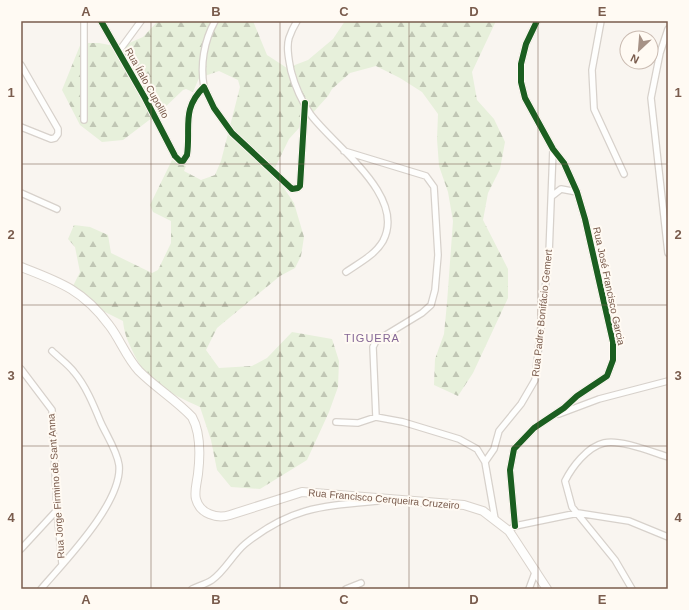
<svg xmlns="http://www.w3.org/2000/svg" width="689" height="610" font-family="Arial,sans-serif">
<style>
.forest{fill:url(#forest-firs)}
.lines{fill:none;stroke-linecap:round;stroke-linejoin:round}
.minor-casing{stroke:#d7d1cb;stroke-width:8}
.secondary-casing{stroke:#d9d2cb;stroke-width:10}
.minor{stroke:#fefefd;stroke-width:5.5}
.secondary{stroke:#fefefd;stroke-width:8}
.cycleway-casing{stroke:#fffaf3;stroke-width:8}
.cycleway{stroke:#1b5e20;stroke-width:6}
.grid{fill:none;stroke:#7a5c4d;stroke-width:1;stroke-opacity:0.55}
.labels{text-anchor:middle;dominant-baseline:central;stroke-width:4;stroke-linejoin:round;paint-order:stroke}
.street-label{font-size:10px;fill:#7a5c4d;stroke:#fffaf3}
.neighbourhood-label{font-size:11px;letter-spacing:1px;fill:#846695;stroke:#fffaf3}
.neatline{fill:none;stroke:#7a5c4d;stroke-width:1.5}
.grid-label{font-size:13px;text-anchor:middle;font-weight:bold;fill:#7a5c4d}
</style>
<defs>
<pattern id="forest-firs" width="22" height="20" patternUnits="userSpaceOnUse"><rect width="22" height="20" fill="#e7f0db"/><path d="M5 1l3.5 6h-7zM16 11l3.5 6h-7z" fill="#c0c6b4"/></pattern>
</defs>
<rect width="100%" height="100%" fill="#f9f5f0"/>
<path class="forest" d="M158,21H253L267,55L287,68L308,60L333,39L345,21H496L472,72L477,100L494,119L505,142L500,169L488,193L483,220L508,269V298L473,373L458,396L434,385L435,359L444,334L447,303L453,221L448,192L439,166L437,139L438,114L422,92L400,78L376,66L350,73L332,89L328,96L289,139L273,172L294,203L304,237L301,256L295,268L280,276L217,328L206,350L219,368L252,366L267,358L292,332L332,339L339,361L338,387L329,412L307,460L260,489L231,487L217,470L211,440L200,407C168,392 147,384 132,350C127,340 124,332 123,321L105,312L73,286L80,272L75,247L68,239L74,225L90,227L108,235L111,253L152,273L158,270L171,243V221L153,212L150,205L172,160L186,166L184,171L201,180L215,175L221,161L240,87L238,80L219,71L199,78L193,92L186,89L183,90L161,111L123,140L102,142L80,125L62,90L81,43H99L120,47L143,37Z"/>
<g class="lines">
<g class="minor-casing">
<path id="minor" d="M101,21L145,98L175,156L180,161H183L187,155C191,128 181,109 204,87L214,108L232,133L292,189L298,188L300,186L305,103
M297,21C294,26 291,32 289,38C286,48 289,60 291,71C295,86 302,102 311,115C335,147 407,196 383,241C375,255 359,263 346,272
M601,21L592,70L594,109L624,174
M668,29L660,53L651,98L668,253
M119,51L141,21
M21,65L58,129V134L55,138L51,139L21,127
M204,87C200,65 204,41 215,21
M84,120V21
M344,151L426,176L434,187L438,255L435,290L431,305L422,313L376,341L373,347L376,417
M21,193L57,209
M552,196L561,189L577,192
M21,369L52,410L57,510L62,564
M559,414L599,399L668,381
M336,422L358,423L376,417L403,422L459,439L477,449L485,462L495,519
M485,462L494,449L499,431L521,404L535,380L549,254L553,149
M515,526L510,470L514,449L534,428L564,408L577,396L607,376L613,360V342L585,219L577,192L564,163L553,149L525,98L521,82V64L526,44L537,21
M512,528L515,526L578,513L629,521L668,537
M21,549L57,510
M41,589C64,562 123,502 119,465C117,451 107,436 101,423C94,406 86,386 74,372C68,364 59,358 52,351
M192,589C198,586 206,584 212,580C225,571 233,554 245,544C291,507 322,506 378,501
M346,589L361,583
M529,589L536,570
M632,589L615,560L572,507L565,481C572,467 587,447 604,443C620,439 652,452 668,457"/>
</g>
<g class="secondary-casing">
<path id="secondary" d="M21,267C60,282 83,290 109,325C120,339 126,357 139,371C156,388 176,400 192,417C201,433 200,457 198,474C197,482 194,492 196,499C200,514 217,519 230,515L302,492L464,505L483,511L509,531L547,589"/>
</g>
<use href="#minor" class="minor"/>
<use href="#secondary" class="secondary"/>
<g class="cycleway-casing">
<path id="cycleway" d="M101,21L145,98L175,156L180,161H183L187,155C191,128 181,109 204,87L214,108L232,133L292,189L298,188L300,186L305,103
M515,526L510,470L514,449L534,428L564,408L577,396L607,376L613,360V342L585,219L577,192L564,163L553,149L525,98L521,82V64L526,44L537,21"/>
</g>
<use href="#cycleway" class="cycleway"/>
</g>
<path class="grid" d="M151,21V589M280,21V589M409,21V589M538,21V589M21,164H668M21,305H668M21,446H668"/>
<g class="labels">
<g class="street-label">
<text transform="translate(147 83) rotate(61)">Rua Ítalo Cupolilo</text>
<text transform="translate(609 286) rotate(78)">Rua José Francisco Garcia</text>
<text transform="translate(542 313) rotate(-84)">Rua Padre Bonifácio Gemert</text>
<text transform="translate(56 486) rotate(-94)">Rua Jorge Firmino de Sant Anna</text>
<text transform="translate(384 499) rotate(5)">Rua Francisco Cerqueira Cruzeiro</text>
</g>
<g class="neighbourhood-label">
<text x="372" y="338">TIGUERA</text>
</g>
</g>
<rect width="689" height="610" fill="none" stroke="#fffaf3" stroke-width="44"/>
<g transform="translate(639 50) rotate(206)"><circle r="19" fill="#fffaf3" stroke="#cabbb1"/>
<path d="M0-3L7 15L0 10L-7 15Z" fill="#a69286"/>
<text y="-6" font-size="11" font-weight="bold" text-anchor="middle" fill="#7a5c4d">N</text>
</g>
<rect x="22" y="22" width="645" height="566" class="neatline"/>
<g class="grid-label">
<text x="86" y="16">A</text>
<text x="216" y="16">B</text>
<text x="344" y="16">C</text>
<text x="474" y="16">D</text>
<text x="602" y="16">E</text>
<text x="11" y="97">1</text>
<text x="678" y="97">1</text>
<text x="11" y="239">2</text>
<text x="678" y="239">2</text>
<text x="11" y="380">3</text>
<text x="678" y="380">3</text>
<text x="11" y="522">4</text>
<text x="678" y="522">4</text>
<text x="86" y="604">A</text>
<text x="216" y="604">B</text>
<text x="344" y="604">C</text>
<text x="474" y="604">D</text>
<text x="602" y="604">E</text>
</g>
</svg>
